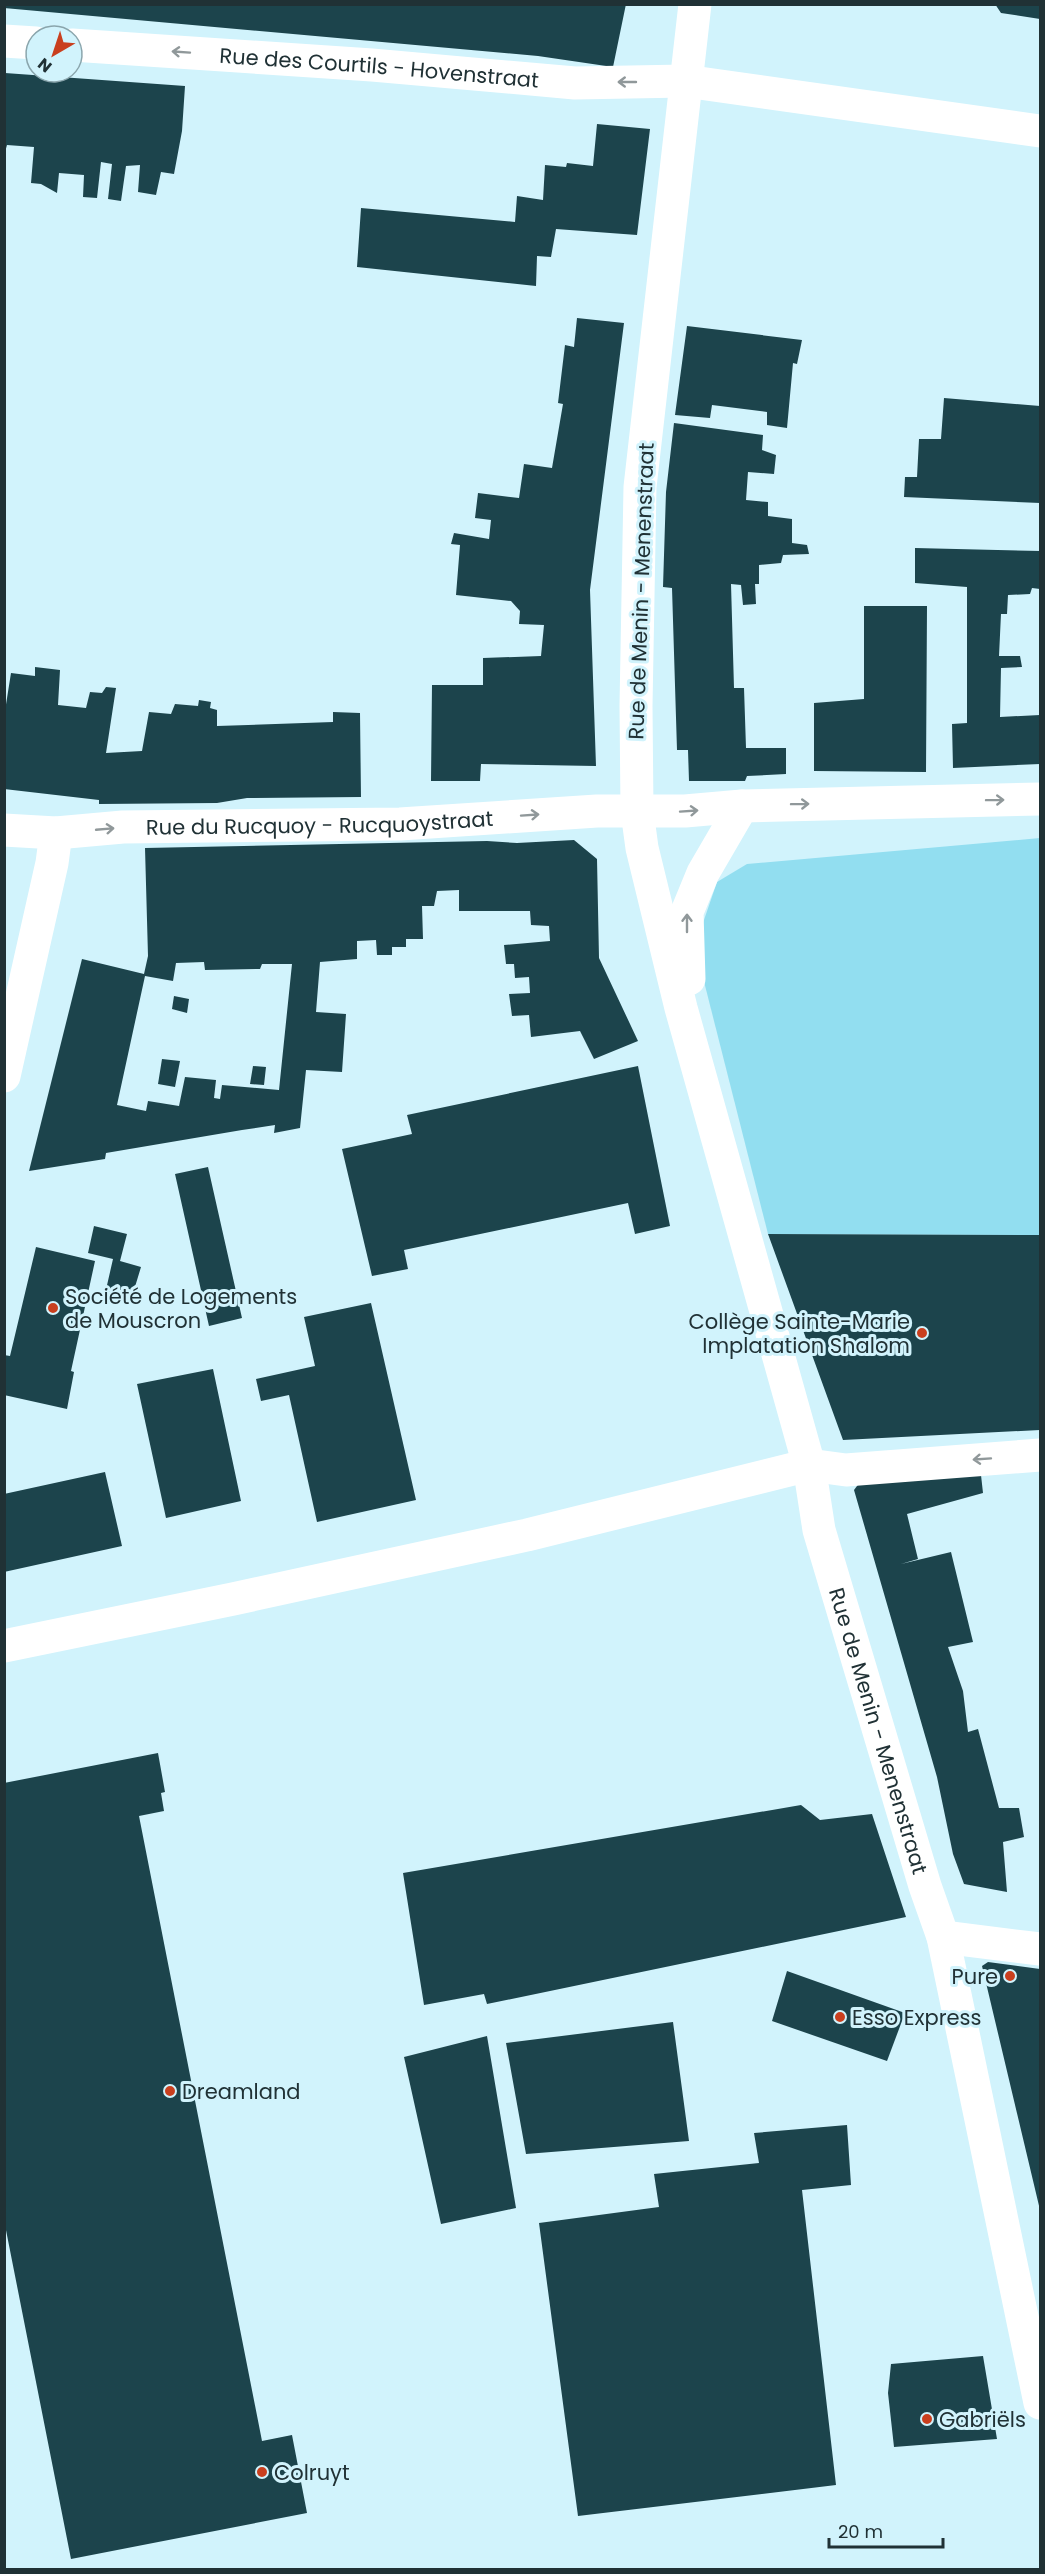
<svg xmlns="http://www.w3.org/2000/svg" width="1045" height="2574" font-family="Poppins,sans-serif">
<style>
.green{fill:#92def0}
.building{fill:#1c444c;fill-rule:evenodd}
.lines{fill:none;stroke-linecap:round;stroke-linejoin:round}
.minor{stroke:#fff;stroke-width:33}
.oneway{stroke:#90989a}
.poi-dot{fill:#c93f1e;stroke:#d1f3fc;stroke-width:2}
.labels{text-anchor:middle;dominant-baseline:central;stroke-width:6;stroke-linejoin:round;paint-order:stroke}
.street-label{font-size:21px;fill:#203135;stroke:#d1f3fc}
.poi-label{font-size:21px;fill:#203135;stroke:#d1f3fc;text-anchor:start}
</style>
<rect width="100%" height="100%" fill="#d1f3fc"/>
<path class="green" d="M1040,838V1235L768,1234L695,946L717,882L747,864Z"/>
<path class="building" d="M4,4H626L613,67L538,56L4,8Z
M995,4H1040V19L1001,13Z
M5,73L185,86L182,131L174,174L161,172L156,195L138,192L140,165L126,166L121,201L108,199L112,164L101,162L97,198L83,197L84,175L59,173L57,193L41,184L31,183L34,147L7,145L5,152Z
M597,124L650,129L637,235L556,229L551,257L537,256L536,286L357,267L361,208L515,222L517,196L543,200L545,165L566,167L567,163L593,166Z
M577,318L624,323L590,590L596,766L481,764L480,781H431L432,685H483V658L541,656L544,625L519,624L520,611L511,601L456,595L460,545L451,544L454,533L489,539L491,520L475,518L478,493L519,498L524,464L552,468L563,404L558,403L565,345L574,347Z
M687,326L802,340L797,364L793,363L787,428L767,425V412L712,405L710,418L675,415Z
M944,398L1040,406V503L904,497L905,477H917L919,439H941Z
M674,423L763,435L762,450L776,455L774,474L748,472L746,500L768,502V516L792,519V543L807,545L809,554L783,555L781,563L759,565V584H755L756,604L743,605L741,585L731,584L734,688H744L746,748H786V774L747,776L745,781H689L688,750H677L672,588L663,587L666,492Z
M915,548L1040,551V589L1032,588L1030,594L1008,595L1007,614H1001L999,656H1020L1022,667L1001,668L1000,717L1040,715V764L953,768L952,724L967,723V587L915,583Z
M864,606H927L926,772L814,771V703L864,699Z
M35,667L60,670L58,705L86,708L90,692L102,693L106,687L116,688L106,753L142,751L149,712L171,714L175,704L198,706L199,700L211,702L210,708L217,710V726L333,722V712L360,713L361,797L247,798L217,803L99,804V800L4,789V717L11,673L35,676Z
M574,840L597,859L599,958L638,1041L594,1059L580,1031L531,1037L529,1015L512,1016L509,994L530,993L529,977L515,978L514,964H506L504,945L550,941L549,926L531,925L530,911H459V890L437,891L434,906H422L423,939H406V947H392V955H377L376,940L357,941V959L320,962L316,1012L346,1014L342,1072L306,1070L300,1128L274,1133L275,1125L242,1130L106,1153L105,1159L29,1171L82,959L144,974L148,956L145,848L487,841L517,843ZM204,962L205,970L260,969L262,964H292L279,1090L222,1085L220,1099L214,1098L216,1080L185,1077L179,1106L148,1101L146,1111L117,1105L145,976L173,981L176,963Z
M174,996L189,999L187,1013L172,1009Z
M162,1059L180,1061L175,1087L158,1084Z
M253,1066L266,1067L264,1085L250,1084Z
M638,1066L670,1226L635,1234L628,1203L404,1250L408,1269L372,1276L342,1149L412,1134L407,1115Z
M208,1167L242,1318L209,1326L175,1174Z
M94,1226L127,1234L120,1261L141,1267L131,1300L105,1294L113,1259L88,1253Z
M768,1234L1040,1235V1430L843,1440Z
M36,1247L95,1261L71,1371L74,1372L67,1409L4,1395V1355L10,1356Z
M371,1303L416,1500L317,1522L289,1395L261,1401L256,1379L315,1366L304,1317Z
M213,1369L241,1501L166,1518L137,1384Z
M105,1472L122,1546L4,1572V1494Z
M981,1475L983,1493L907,1514L918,1559L901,1564L951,1552L973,1642L948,1647L963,1691L968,1732L978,1729L999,1808H1019L1024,1837L1003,1842L1007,1892L964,1884L953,1854L937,1777L854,1490L860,1482Z
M158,1753L165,1792L161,1793L164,1811L139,1816L262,2441L292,2435L307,2513L71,2559L4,2220V1783Z
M801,1805L820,1820L872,1814L906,1917L487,2004L484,1994L424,2005L403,1873Z
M988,1962L1040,1969V2210L982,1966Z
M787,1971L905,2013L887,2061L772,2021Z
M673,2022L689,2141L526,2154L506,2043Z
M487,2036L516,2208L441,2224L404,2057Z
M847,2125L851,2185L802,2190L836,2485L578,2516L539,2223L659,2207L654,2174L759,2163L754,2133Z
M983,2356L997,2439L894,2447L888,2393L891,2364Z"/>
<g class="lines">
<g class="minor">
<path id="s1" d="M695,4L640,487L636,706L637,811L642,848L681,1008L809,1465L819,1530L925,1886L943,1937L1040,2403"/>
<path d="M4,41L36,43"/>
<path id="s2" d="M72,45L372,65L575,83L685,81L1040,131"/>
<path id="s3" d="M4,830L56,833L123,827L400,824L597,811H685L742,806L1040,799"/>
<path d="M689,979L687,912L703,873L742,806"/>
<path d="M4,1076L52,863L56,833"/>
<path d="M4,1646L233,1599L527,1535L809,1465L846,1470L1040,1455"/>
<path d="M943,1937L1040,1949"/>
</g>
</g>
<defs><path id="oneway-shaft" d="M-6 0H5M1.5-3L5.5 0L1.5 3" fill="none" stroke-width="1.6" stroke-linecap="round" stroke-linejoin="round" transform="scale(1.5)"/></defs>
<g class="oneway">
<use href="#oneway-shaft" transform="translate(181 52) rotate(-176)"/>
<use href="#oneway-shaft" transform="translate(627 82) rotate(180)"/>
<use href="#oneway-shaft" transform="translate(995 800) rotate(-1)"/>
<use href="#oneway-shaft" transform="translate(800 804) rotate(-1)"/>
<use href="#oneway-shaft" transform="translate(689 811) rotate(-4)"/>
<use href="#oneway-shaft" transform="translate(530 815) rotate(-4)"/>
<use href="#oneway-shaft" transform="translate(105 829) rotate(-5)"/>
<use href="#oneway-shaft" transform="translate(687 923) rotate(-90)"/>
<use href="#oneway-shaft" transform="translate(982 1459) rotate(176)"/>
</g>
<g class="poi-dot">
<circle cx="53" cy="1308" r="6"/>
<circle cx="922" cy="1333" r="6"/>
<circle cx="1010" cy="1976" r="6"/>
<circle cx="840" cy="2017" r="6"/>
<circle cx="170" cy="2091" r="6"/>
<circle cx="927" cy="2419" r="6"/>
<circle cx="262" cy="2472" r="6"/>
</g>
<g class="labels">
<g class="street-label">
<text stroke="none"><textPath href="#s2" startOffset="308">Rue des Courtils - Hovenstraat</textPath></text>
<text transform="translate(641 591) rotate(-88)">Rue de Menin - Menenstraat</text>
<text stroke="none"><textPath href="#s3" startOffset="316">Rue du Rucquoy - Rucquoystraat</textPath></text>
<text stroke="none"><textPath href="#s1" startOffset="1762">Rue de Menin - Menenstraat</textPath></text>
</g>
<g class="poi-label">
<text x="65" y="1296">Société de Logements<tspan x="65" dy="24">de Mouscron</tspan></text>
<text x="910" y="1321" text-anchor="end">Collège Sainte-Marie<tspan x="910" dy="24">Implatation Shalom</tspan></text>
<text x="998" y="1976" text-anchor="end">Pure</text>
<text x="852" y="2017">Esso Express</text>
<text x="182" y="2091">Dreamland</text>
<text x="939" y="2419">Gabriëls</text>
<text x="274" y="2472">Colruyt</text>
</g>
</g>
<rect width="1045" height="2574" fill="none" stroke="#203135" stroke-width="12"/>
<g transform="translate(54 54) rotate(219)"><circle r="28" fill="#d1f3fc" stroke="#8aa5ac" stroke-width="1.5"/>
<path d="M0-4.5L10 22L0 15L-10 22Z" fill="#c93f1e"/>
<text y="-9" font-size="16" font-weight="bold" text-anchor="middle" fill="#203135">N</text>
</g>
<path d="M829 2538v9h114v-9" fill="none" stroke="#203135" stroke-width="3"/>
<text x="838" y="2538" font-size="18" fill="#203135" stroke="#d1f3fc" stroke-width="4.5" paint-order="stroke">20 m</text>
</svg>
